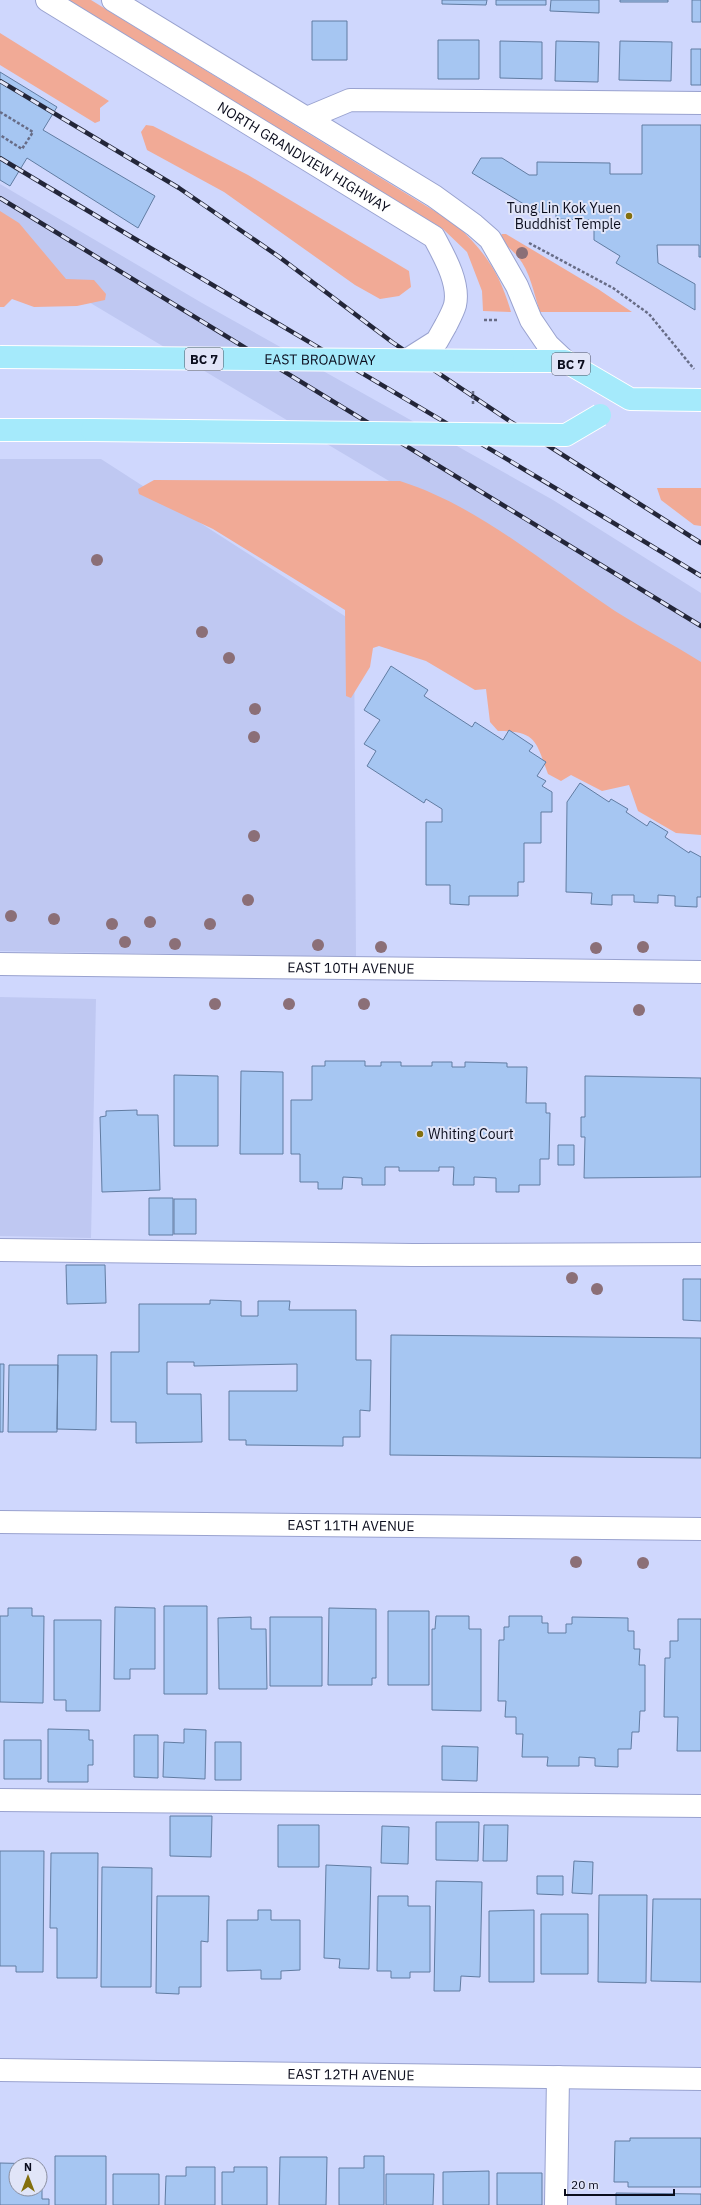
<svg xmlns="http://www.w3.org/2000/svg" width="701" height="2205" font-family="'IBM Plex Sans',sans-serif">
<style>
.built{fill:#bfc8f2}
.green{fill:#f1aa96}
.building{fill:#a6c6f2;stroke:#617ca2;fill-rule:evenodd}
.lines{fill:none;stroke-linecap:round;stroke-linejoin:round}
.minor-casing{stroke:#99a2cf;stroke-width:24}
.major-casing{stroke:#fff;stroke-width:24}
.path{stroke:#676c86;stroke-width:2.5;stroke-dasharray:3 2;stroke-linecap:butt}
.minor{stroke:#fff;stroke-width:22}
.major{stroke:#a5eafb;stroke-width:22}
.rail-casing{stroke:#232639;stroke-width:4.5}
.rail{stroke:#e1e5f8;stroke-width:3;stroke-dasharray:9;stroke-linecap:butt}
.minor-bridge-casing{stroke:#99a2cf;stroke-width:24;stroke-linecap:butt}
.major-bridge-casing{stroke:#fff;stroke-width:24;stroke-linecap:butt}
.path-bridge{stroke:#676c86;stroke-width:2.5;stroke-dasharray:3 2;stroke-linecap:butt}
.minor-bridge{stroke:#fff;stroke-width:22}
.major-bridge{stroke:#a5eafb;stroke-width:22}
.tree{fill:#8b6f77}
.poi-dot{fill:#836f0e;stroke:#e1e5f8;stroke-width:1.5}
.labels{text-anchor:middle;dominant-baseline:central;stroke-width:4;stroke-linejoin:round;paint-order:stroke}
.shield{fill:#e1e5f8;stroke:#4b4e5f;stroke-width:1}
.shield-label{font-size:13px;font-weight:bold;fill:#0b0d1d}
.street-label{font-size:14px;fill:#0b0d1d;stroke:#e1e5f8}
.poi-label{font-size:14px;fill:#0b0d1d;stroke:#e1e5f8;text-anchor:end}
</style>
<rect width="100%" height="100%" fill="#cfd7fd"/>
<path class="built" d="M0,184L202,303L553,500L701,593V667L0,249Z
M0,459H101L354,622L356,957L0,951Z
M0,997L96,999L91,1238L0,1236Z"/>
<path class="green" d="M64,0H91L454,223C484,250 500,273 511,312L483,311L482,291L467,252L443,229Z
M0,33L109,101L100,108V121L95,123L0,65Z
M146,125L153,126L248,175L409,271L411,287L399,296L380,299L355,285L224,192L147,150L141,132Z
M0,211L19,223L66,279L94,280L106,294L105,300L77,306L34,307L12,299L4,307H0Z
M502,234H506L598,289L632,312H540C534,294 530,271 518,257C512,249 503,245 500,236Z
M154,480L400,481C481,507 545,565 615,611C643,629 673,644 701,662V835L676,833L638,811L629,785L602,791L571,775L561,781L548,774C536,742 537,731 498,731L490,722L486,689L475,690L426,661L379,646L373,648L370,667L351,698L346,696L345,610L213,529L139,494L138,489Z
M657,488H701V526L694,525L661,500Z"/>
<path class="building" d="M442,0H487L486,5L442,4Z
M496,0H546V5H496Z
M551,0H599V13L550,11Z
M620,0H668V2H620Z
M692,0H701V22H692Z
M312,21H347V60H312Z
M438,40H479V79H438Z
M500,41L542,42V79L500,78Z
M556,41L599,42L598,82L555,81Z
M620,41L672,42L671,81L619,80Z
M691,49H701V85H691Z
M0,72L57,107L43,130L155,196L138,228L27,158L10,186L0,180Z
M642,125H701V257H699V245H657L658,263L695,284V310L616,263L620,256L594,240V220L556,219V213L537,212L472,173L481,158H502L529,175H537V162L610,163V174H642Z
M391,666L428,690L424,696L472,727L475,722L503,740L509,730L533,746L529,751L546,762L537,776L546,781L542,786L552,792V812H541V843H524V882H518V896H469V905L450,904V885H426V822H442V809L426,799L424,803L367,766L376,751L364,744L380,720L364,710Z
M580,783L609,802L611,799L628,809L626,812L647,826L650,821L668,832L665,837L689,853L690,851L701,857V897H697V907L675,906V896L658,895V903L634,902V895H612V905L591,904L592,893L566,892L567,802Z
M325,1061H365V1066H381V1062H401V1066H432V1062H452V1067H465V1062L507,1063V1067H527L526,1103H546V1113H550L549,1159H540V1185H519V1192H496V1178L474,1177V1185H453L454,1167H439V1171H399V1167H385V1185H362V1178L343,1177L342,1189H318V1182H300V1154H291V1100H312V1066H325Z
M241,1071L283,1072V1154H240Z
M174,1075L218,1076V1146H174Z
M585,1076L701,1078V1177L584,1178L585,1137H581V1117H585Z
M137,1110V1115H158L160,1190L102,1192L100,1117L106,1116V1111Z
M558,1145H574V1165H558Z
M149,1198H173V1235H149Z
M174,1199H196V1234H174Z
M66,1265H105L106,1303L67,1304Z
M683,1279H701V1321L683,1320Z
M210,1300L241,1301V1316H258V1301H290L289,1310H356V1360H371L370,1411L360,1410V1437H343V1446L246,1445V1440H229V1391H297V1364L194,1366V1362H167V1394H201L202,1442L136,1443V1422H111V1352H139V1304H210Z
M391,1335L701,1338V1458L390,1455Z
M58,1355H97L96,1430L57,1429Z
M0,1364H4L3,1432H0Z
M9,1365H58L57,1432H8Z
M164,1606H207V1694H164Z
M115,1607L155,1608V1669H130V1679H114Z
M8,1608H32V1616H44L43,1703L0,1702V1616H8Z
M329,1608L376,1609V1678H372V1685H328Z
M388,1611H429V1685H388Z
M436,1616H469V1629H481V1711L432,1710V1629H435Z
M509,1616H542V1623H548V1633H566V1624H572V1617L628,1618V1631H634V1649H640L639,1665H645V1711H640L639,1732H632L631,1749H618V1767L595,1766V1758L579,1757V1766H547L548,1757H522L523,1734H516V1717H505L506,1701H498L499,1640H504V1627H509Z
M251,1617V1629H266L267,1689H219L218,1618Z
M270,1617H322V1686H270Z
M678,1619H701V1751H677L678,1717H664L665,1658H670V1641H678Z
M54,1620H101L100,1711H66V1700H54Z
M48,1729L89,1730V1740H93V1765H88V1782H48Z
M184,1729L206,1730L205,1779L163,1777L164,1742L184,1743Z
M134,1735H158V1778L134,1777Z
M4,1740H41V1779H4Z
M215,1742H241V1780H215Z
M442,1746L478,1747L477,1781L442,1780Z
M170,1816H212L211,1857L170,1856Z
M436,1822H479L478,1861L436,1860Z
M278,1825H319V1867H278Z
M484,1825H508L507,1861H483Z
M382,1826L409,1827L408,1864L381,1863Z
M0,1851H44L43,1972H16V1966H0Z
M51,1853H98L97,1978H57V1928H50Z
M574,1861L593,1862L592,1894L572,1893Z
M326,1865L371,1867L369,1969L339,1968L340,1959L324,1958Z
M102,1867L152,1868L151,1987H101Z
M537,1876H563V1895L537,1894Z
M436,1881L482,1882L480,1977L461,1976L460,1991H434Z
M599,1895H647L646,1983L598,1982Z
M157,1896H209L208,1942L201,1941V1987H179V1994L156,1993Z
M378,1896H408V1906H430V1972H410V1978H391V1971H377Z
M653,1899H701V1982L651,1981Z
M258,1910H271V1920H300V1970L281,1971V1979H261V1970L227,1971V1920H258Z
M534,1910V1982H489V1911Z
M541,1914H588V1974H541Z
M630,2138H701V2187H628V2182H614L615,2141H630Z
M55,2156H106V2205H55Z
M364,2156H384V2205H339V2168H364Z
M280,2157H327L326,2205H279Z
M0,2163L42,2164V2199H49V2205H0ZM16,2165H40V2189H16Z
M186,2167H215V2205H165L166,2176H186Z
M234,2167H267V2205H222V2172H234Z
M489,2171V2205H443V2172Z
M497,2173H542V2205H497Z
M113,2174H159V2205H113Z
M386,2174H434L433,2205H386Z
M616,2193L701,2194V2205H616Z"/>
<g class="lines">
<g class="minor-casing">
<g id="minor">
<path id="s1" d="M47,0L434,237C444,256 460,283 455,305C453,312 449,319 446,325"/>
<path d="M113,0L434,196L474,225L490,239L517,286L531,320L548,345L565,361"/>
<path d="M307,118L350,100L701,103"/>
<path id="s2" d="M0,964L701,972"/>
<path d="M0,1250L413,1255L701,1254"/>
<path id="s3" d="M0,1522L701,1529"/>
<path d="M0,1800L701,1806"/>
<path id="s4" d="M0,2070L701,2079"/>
<path d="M556,2205L558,2077"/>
</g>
</g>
<g class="major-casing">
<path id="major" d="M503,361H565L630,399L701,400
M0,430H92"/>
</g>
<path class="path" d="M0,112L33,132L22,149L0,135
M529,243L613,288L649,314L694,369
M484,320H498"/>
<use href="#minor" class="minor"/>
<use href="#major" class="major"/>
<g class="rail-casing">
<path id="rail" d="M0,81L179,188L278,256L392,342L511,422L701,543
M0,158C233,299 469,434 701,576
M0,198L701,626"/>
</g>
<use href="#rail" class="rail"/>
<g class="minor-bridge-casing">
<path id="minor-bridge" d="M407,360L437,341L446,325"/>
</g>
<g class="major-bridge-casing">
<g id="major-bridge">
<path id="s5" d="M0,357L503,361"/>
<path d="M92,430L566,435L600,415"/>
</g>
</g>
<path class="path-bridge" d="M473,404V391"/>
<use href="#minor-bridge" class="minor-bridge"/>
<use href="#major-bridge" class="major-bridge"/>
</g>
<g class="tree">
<circle cx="522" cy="253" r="6"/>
<circle cx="97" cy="560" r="6"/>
<circle cx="202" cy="632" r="6"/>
<circle cx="229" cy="658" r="6"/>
<circle cx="255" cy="709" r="6"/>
<circle cx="254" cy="737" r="6"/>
<circle cx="254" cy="836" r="6"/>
<circle cx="248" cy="900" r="6"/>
<circle cx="11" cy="916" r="6"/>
<circle cx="54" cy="919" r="6"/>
<circle cx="150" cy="922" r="6"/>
<circle cx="112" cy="924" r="6"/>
<circle cx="210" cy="924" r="6"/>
<circle cx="125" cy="942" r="6"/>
<circle cx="175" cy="944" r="6"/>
<circle cx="318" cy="945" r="6"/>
<circle cx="381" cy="947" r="6"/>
<circle cx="643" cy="947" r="6"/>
<circle cx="596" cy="948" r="6"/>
<circle cx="215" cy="1004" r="6"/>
<circle cx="289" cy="1004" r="6"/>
<circle cx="364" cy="1004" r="6"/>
<circle cx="639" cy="1010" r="6"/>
<circle cx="572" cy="1278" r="6"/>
<circle cx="597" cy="1289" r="6"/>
<circle cx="576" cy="1562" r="6"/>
<circle cx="643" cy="1563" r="6"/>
</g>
<g class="poi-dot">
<circle cx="629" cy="216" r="4"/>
<circle cx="420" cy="1134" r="4"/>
</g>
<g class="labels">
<g class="shield">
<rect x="185" y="348" width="38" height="22" rx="3"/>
<rect x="552" y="353" width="38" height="22" rx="3"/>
</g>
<g class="shield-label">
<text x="204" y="359">BC 7</text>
<text x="571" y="364">BC 7</text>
</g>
<g class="street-label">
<text stroke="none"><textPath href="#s1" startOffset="301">NORTH GRANDVIEW HIGHWAY</textPath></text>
<text stroke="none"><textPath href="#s5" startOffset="320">EAST BROADWAY</textPath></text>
<text stroke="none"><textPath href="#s2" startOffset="351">EAST 10TH AVENUE</textPath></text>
<text stroke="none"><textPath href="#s3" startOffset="351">EAST 11TH AVENUE</textPath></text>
<text stroke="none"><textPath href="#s4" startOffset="351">EAST 12TH AVENUE</textPath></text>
</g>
<g class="poi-label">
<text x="621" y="208">Tung Lin Kok Yuen<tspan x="621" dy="16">Buddhist Temple</tspan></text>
<text x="428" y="1134" text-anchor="start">Whiting Court</text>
</g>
</g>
<g transform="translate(28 2177)"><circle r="19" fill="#e1e5f8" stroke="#8b8fa0"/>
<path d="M0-3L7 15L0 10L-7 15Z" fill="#836f0e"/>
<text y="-6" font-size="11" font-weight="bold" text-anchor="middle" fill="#0b0d1d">N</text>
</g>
<path d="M565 2189v6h109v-6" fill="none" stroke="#0b0d1d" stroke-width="2"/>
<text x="571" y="2189" font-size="12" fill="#0b0d1d" stroke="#e1e5f8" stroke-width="3" paint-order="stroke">20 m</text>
</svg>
